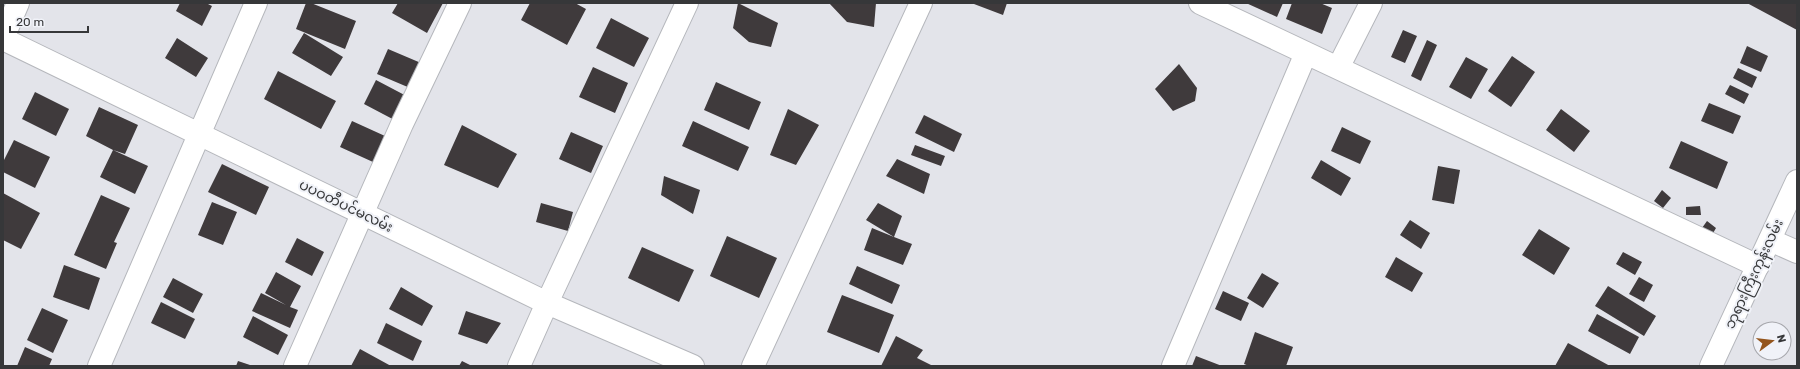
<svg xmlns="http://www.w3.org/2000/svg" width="1800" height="369" font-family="Rubik,'Noto Sans Myanmar',sans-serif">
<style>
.building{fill:#3f3a3c}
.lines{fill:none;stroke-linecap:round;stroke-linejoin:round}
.street-casing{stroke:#b5b7bc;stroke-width:24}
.secondary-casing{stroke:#b5b7bc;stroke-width:24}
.street{stroke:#fff;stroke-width:22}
.secondary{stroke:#fff;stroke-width:22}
.labels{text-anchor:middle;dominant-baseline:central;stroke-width:4;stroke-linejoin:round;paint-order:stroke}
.street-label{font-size:14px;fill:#363739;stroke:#f0f2f8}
</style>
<rect width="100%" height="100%" fill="#e3e4ea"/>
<path class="building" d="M180,3H206L212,6L202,26L176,11Z
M306,3H311L356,21L345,49L296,29Z
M398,3H443L427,33L392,13Z
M530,3H575L586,9L567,45L521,20Z
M738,3L778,23L771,47L749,42L733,28Z
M829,3H876L874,27L847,22Z
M974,3H1007L1003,15L974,4Z
M1246,3H1283L1277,17Z
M1292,3H1320L1332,8L1322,34L1286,19Z
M1747,3H1797V30Z
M611,18L649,38L634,67L596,48Z
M1403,30L1417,36L1405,63L1391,57Z
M304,33L343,57L331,76L292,53Z
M177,38L208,58L196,77L165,58Z
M1427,40L1437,45L1421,81L1411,76Z
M1747,46L1768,56L1761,72L1740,63Z
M388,49L421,63L410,88L377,74Z
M1512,56L1535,72L1511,107L1488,91Z
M1466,57L1488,69L1471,99L1449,87Z
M1179,64L1197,88L1195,101L1173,111L1155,89Z
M593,67L628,83L615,113L579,97Z
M1738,68L1757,77L1752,88L1733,78Z
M278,71L336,101L321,129L264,99Z
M376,80L414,100L402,124L364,104Z
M716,82L761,102L749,130L704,110Z
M1730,85L1749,94L1744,104L1725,94Z
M35,92L69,109L56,136L22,119Z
M1709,103L1741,116L1733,134L1701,121Z
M99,107L138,125L125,154L113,150L148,166L135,194L100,177L113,150L86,136Z
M788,109L819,125L796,165L770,155Z
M1561,109L1590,131L1574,152L1546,130Z
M924,115L962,134L954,152L915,133Z
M352,121L396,141L384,167L340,147Z
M693,121L749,147L738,171L682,146Z
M462,125L517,154L498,188L444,165Z
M1342,127L1371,141L1360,164L1331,151Z
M571,132L603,146L591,173L559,159Z
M14,140L50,157L35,188L3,172V162Z
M1681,141L1728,162L1717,189L1669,168Z
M915,145L945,156L941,166L911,155Z
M897,159L930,174L924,194L886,176Z
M1321,160L1351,178L1341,196L1311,178Z
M222,164L269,187L256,215L208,192Z
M1438,166L1460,170L1454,204L1432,200Z
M664,176L700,190L693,214L661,195Z
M1662,190L1671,198L1663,208L1654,201Z
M3,193L40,213L21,249L3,240Z
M101,195L130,208L114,242L117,243L106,269L74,255Z
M212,202L237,212L223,245L198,235Z
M541,203L573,212L568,231L536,222Z
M878,203L902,216L894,237L912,244L903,265L864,250L872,228L894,237L866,220Z
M1700,206L1701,215H1686V207Z
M1410,220L1430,233L1421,249L1400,235Z
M1707,221L1716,228L1712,235L1702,228Z
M1539,229L1570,248L1554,275L1522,255Z
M727,236L777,258L759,298L710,276Z
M297,238L324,252L312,276L285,262Z
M642,247L694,270L679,302L628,278Z
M1623,252L1642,262L1635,275L1616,264Z
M1396,257L1423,273L1412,292L1385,277Z
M64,265L100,278L89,310L53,297Z
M857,266L900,285L892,304L849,284Z
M276,272L301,286L290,307L298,310L290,328L252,311L261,293L286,305L265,293Z
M1262,273L1279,283L1263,308L1247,298Z
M1639,277L1653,285L1644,302L1629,294Z
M173,278L203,294L193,313L163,297Z
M1608,286L1656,316L1644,336L1595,306Z
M401,287L433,306L422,326L389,309Z
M1223,291L1249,303L1241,321L1215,309Z
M842,295L894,315L879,353L827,332Z
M161,302L195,319L185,339L151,323Z
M42,308L68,320L53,353L27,340Z
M466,311L501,323L487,344L458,334Z
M1597,314L1639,337L1630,354L1588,331Z
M253,316L288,335L278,355L243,337Z
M386,323L422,341L413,361L377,343Z
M1255,332L1293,347L1286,366H1249L1244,364Z
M896,336L923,350L917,358L933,366H881Z
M1568,343L1610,366H1555Z
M25,347L52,359L49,366H17Z
M360,349L391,366H351Z
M1196,356L1222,366H1192Z
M238,361L253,366H236Z
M462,361L472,366H459Z"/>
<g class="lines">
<g class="street-casing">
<path id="street" d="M1200,3L1758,266
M3,38L18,3
M3,39L547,303L693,366
M1338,68L1371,3
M1770,240L1797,252
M99,366L256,3
M295,366L402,124L460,3
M519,366L547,303L687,3
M753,366L921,3
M1173,366L1306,53"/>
</g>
<g class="secondary-casing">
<path id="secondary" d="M1711,366L1797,181"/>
</g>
<use href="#street" class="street"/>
<use href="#secondary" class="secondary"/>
</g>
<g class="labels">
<g class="street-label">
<text transform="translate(346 206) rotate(26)">ပပဝတီပင်မလမ်း</text>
<text transform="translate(1754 274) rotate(-65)">ဘုရားကြီးကုန်းလမ်း</text>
</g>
</g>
<rect width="1800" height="369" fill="none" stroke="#363739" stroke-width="8"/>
<g transform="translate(1772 341) rotate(75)"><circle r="19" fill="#f0f2f8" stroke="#a6a7ac"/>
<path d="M0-3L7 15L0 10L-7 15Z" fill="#94551d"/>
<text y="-6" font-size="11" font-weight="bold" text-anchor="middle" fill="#363739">N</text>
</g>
<path d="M10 26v6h78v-6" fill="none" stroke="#363739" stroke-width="2"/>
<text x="16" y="26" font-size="12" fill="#363739" stroke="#f0f2f8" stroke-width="3" paint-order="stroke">20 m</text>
</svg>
